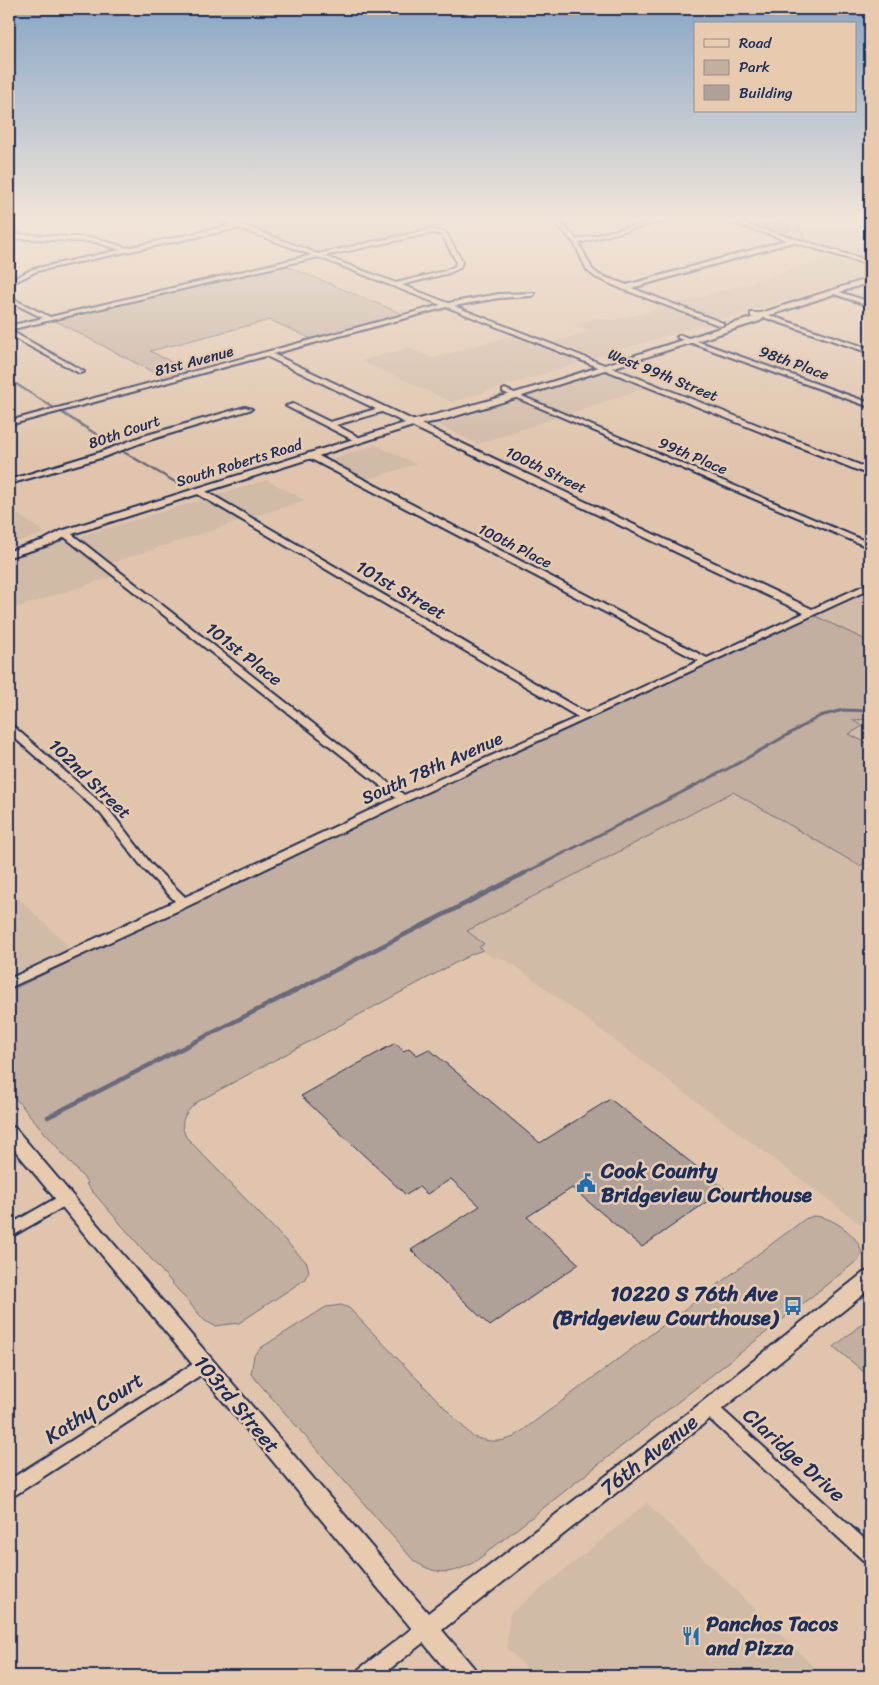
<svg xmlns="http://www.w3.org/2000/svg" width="879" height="1685" font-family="Sriracha,sans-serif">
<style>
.built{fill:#d1baa6}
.green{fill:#c2afa0;stroke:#6e6f7f}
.water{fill:#9c9292;stroke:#686a7d}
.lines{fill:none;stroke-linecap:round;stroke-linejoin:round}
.stream-far3{stroke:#686a7d;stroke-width:2}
.stream-far2{stroke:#686a7d;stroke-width:2.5}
.stream-far1{stroke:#686a7d;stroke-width:3}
.stream{stroke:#686a7d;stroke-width:4.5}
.building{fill:#afa098;stroke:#1b2f5e}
.minor-casing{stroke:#1b2f5e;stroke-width:4}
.tertiary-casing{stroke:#1b2f5e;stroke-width:4}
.minor{fill:#e8cbaf;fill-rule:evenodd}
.tertiary{fill:#e8cbaf;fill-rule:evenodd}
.labels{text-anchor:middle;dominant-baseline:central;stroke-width:5;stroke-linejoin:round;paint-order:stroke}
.far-street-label{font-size:15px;fill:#1b2f5e;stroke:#e8cbaf}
.street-label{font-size:18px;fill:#1b2f5e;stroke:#e8cbaf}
.near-poi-label{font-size:21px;font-weight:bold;fill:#1b2f5e;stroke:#e8cbaf;text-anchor:start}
.near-street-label{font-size:21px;fill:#1b2f5e;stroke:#e8cbaf}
</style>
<rect width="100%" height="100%" fill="#e0c5ac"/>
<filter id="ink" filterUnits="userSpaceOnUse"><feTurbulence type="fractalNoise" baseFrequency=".02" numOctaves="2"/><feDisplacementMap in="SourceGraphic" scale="10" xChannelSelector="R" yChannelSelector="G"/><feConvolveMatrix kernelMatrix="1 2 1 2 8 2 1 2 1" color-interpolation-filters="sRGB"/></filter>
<g filter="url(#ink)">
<path class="built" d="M795,219H870V260L801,241L806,240Z
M837,256L870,265V275L599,356L594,357L554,342L590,331L575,324L597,318L615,320L663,308Z
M511,336L579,363L452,402L361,361L408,348L433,358Z
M621,367L660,383L478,444L438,425Z
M376,445L416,464L366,480L330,459Z
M267,480L305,500L111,563L124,573L9,610V558Z
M14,512L45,533L9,544V514Z
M870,589V642L813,615Z
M870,719V745L848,734L862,726L851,720Z
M733,792L860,865L870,859V1231L514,965L501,958L492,957L479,947L483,944L466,931Z
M9,889L72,950L9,980Z
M647,1503L823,1676H535L507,1648L509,1615Z"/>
<path class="green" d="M230,219H472L320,254Z
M726,219H795L806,240L801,241Z
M282,264L405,315L312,339L270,320L150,351L191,372L166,379L52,319Z
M813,615L870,642V719L852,720L863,726L849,734L870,745V859L860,866L733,792L467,931L484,944L479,947L483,950L472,954L197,1102C185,1113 178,1121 186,1137L307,1263L309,1272L304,1280L239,1323L215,1326L205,1321L86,1184L88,1183L9,1091V991L366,821Z
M813,1216C831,1216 858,1234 862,1253L858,1260L476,1561C452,1575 438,1576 414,1561L251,1374L254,1355L262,1347L326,1307L341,1305L349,1308L473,1437C489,1442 499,1443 514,1437L805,1219Z
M870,1317V1377L834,1347Z"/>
<path class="water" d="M740,219H785L790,230L784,232Z"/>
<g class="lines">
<path class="stream-far3" d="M9,380L18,385"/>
<path class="stream-far2" d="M16,384L54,408
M61,412L115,446
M122,451L182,486"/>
<path class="stream-far1" d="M523,874L735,765L820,716L843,710L870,711"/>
<path class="stream" d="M48,1117L525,873"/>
</g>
<path class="building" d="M395,1043L404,1051L409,1048L417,1055L429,1049L540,1143L610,1099L725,1189L642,1247L572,1188L527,1217L579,1264L490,1326L411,1250L480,1206L451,1179L427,1194L419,1187L406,1195L301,1096Z"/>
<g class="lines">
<g class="minor-casing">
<path id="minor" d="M218,219H226L318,254L432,229L446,233L462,261L460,268L449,273L402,285L448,303L499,294L534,293V295L532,296L499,298L454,306L870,469V474H867L447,307L273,354L812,609L867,584L870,583V589L407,801L188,906L9,988V979L175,901L143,868L101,814L9,733V725L13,726L109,810L151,864L185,897L396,798L62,535V531H68L404,795L578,717L196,493V489H202L586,713L699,661L309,458V454H315L707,658L804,613L382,412L336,425L364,440L357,442L286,406L293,404L330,422L376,409L266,356L9,425V421L441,305L318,257L9,330V326L43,318L9,301V297L50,317L312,255L239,228L37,271L9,285V281L33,269L120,250L95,242L9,238V234L95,238L127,248L233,225ZM432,233L442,235L456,261L455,266L445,271L396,283L324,256Z
M552,219H558L577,240L660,219H670L579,243L592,269L599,275L627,285L787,240L719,219H728L870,261V265L793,242L632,288L723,323V325L721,326L622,289L595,277L587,270L574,243Z
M833,290L870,302V306L831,293V291Z
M762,313L870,349V353L760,316L759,315Z
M9,330L83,371L84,372L79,373L9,335Z
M680,335L870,403V407L678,338L677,337Z
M505,389L870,543V548L503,392V390Z
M245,407L252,409L146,441L104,457L9,484V480L98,453L140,437Z
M65,1193L70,1195L72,1199L70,1203L9,1238V1225Z
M204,1357L210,1359L212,1364L210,1369L15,1495L9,1497V1480Z
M709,1401L715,1403L870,1544V1563L864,1561L703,1413L701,1408L703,1403Z
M426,1620L433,1623L435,1629L433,1635L381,1676H357L359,1669L419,1623Z"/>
</g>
<g class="tertiary-casing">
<path id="tertiary" d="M870,278V282L765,317L760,321L519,397L439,421L416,425L69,535L52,544L9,557V551L44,540L61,531L411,421C527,393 640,353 754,317H751V313H761Z
M9,1126L15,1128L428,1613L702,1402L863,1273L870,1270V1289L716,1414L442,1630L474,1668L478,1676H451L9,1143Z"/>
</g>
<use href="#minor" class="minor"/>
<use href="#tertiary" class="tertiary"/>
</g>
</g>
<linearGradient id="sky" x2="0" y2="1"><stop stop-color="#89a6c6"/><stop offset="0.48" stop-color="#f1e5da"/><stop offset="1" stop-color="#f1e5da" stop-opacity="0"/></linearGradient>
<rect width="879" height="455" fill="url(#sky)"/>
<defs>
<g id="civic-bare" transform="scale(1.5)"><path d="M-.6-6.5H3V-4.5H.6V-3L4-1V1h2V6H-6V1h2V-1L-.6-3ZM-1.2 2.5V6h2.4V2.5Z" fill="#1f6fb2" stroke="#e8cbaf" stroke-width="2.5" paint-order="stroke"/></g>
<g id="bus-bare" transform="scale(1.5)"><path d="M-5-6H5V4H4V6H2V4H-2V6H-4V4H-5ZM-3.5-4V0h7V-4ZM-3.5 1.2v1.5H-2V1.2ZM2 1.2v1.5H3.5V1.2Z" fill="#1f6fb2" stroke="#e8cbaf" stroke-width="2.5" paint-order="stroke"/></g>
<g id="restaurant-bare" transform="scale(1.5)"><path d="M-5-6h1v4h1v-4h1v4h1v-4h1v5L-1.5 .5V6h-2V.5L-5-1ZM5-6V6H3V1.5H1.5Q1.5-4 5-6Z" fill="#1f6fb2" stroke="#e8cbaf" stroke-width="2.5" paint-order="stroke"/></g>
</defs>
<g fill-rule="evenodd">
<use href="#civic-bare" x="586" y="1183"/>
<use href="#bus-bare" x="793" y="1306"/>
<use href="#restaurant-bare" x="691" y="1636"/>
</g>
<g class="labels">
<g class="far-street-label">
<text transform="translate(194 361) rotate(-15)">81st Avenue</text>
<text transform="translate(794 363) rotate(20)">98th Place</text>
<text transform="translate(663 375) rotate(22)">West 99th Street</text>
<text transform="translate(124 432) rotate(-19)">80th Court</text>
<text transform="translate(693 456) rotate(23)">99th Place</text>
<text transform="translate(239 463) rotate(-17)">South Roberts Road</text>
<text transform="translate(546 470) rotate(26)">100th Street</text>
<text transform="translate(515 546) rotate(27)">100th Place</text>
</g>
<g class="street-label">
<text transform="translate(401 590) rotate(30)">101st Street</text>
<text transform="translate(244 654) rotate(38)">101st Place</text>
<text transform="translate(432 768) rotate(-24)">South 78th Avenue</text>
<text transform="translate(90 779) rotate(44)">102nd Street</text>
</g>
<g class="near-poi-label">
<text x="601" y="1171">Cook County<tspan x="601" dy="24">Bridgeview Courthouse</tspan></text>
<text x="778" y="1294" text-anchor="end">10220 S 76th Ave<tspan x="778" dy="24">(Bridgeview Courthouse)</tspan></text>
<text x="706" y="1624">Panchos Tacos<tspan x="706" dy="24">and Pizza</tspan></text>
</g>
<g class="near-street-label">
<text transform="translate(237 1404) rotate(50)">103rd Street</text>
<text transform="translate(94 1408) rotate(-33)">Kathy Court</text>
<text transform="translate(649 1455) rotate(-38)">76th Avenue</text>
<text transform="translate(794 1455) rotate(42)">Claridge Drive</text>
</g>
</g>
<rect width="879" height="1685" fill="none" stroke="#e8cbaf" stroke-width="30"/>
<rect x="15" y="15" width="849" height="1655" fill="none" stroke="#1b2f5e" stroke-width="2" filter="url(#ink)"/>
<rect x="694" y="22" width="162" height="90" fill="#e8cbaf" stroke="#968d8f"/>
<rect x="704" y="39" width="25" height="8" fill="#e8cbaf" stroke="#968d8f"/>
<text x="739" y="48" font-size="15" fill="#1b2f5e">Road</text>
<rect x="704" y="60" width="25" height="15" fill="#c2afa0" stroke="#968d8f"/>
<text x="739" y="72" font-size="15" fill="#1b2f5e">Park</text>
<rect x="704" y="85" width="25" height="15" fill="#afa098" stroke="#968d8f"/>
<text x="739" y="98" font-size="15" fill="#1b2f5e">Building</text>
</svg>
